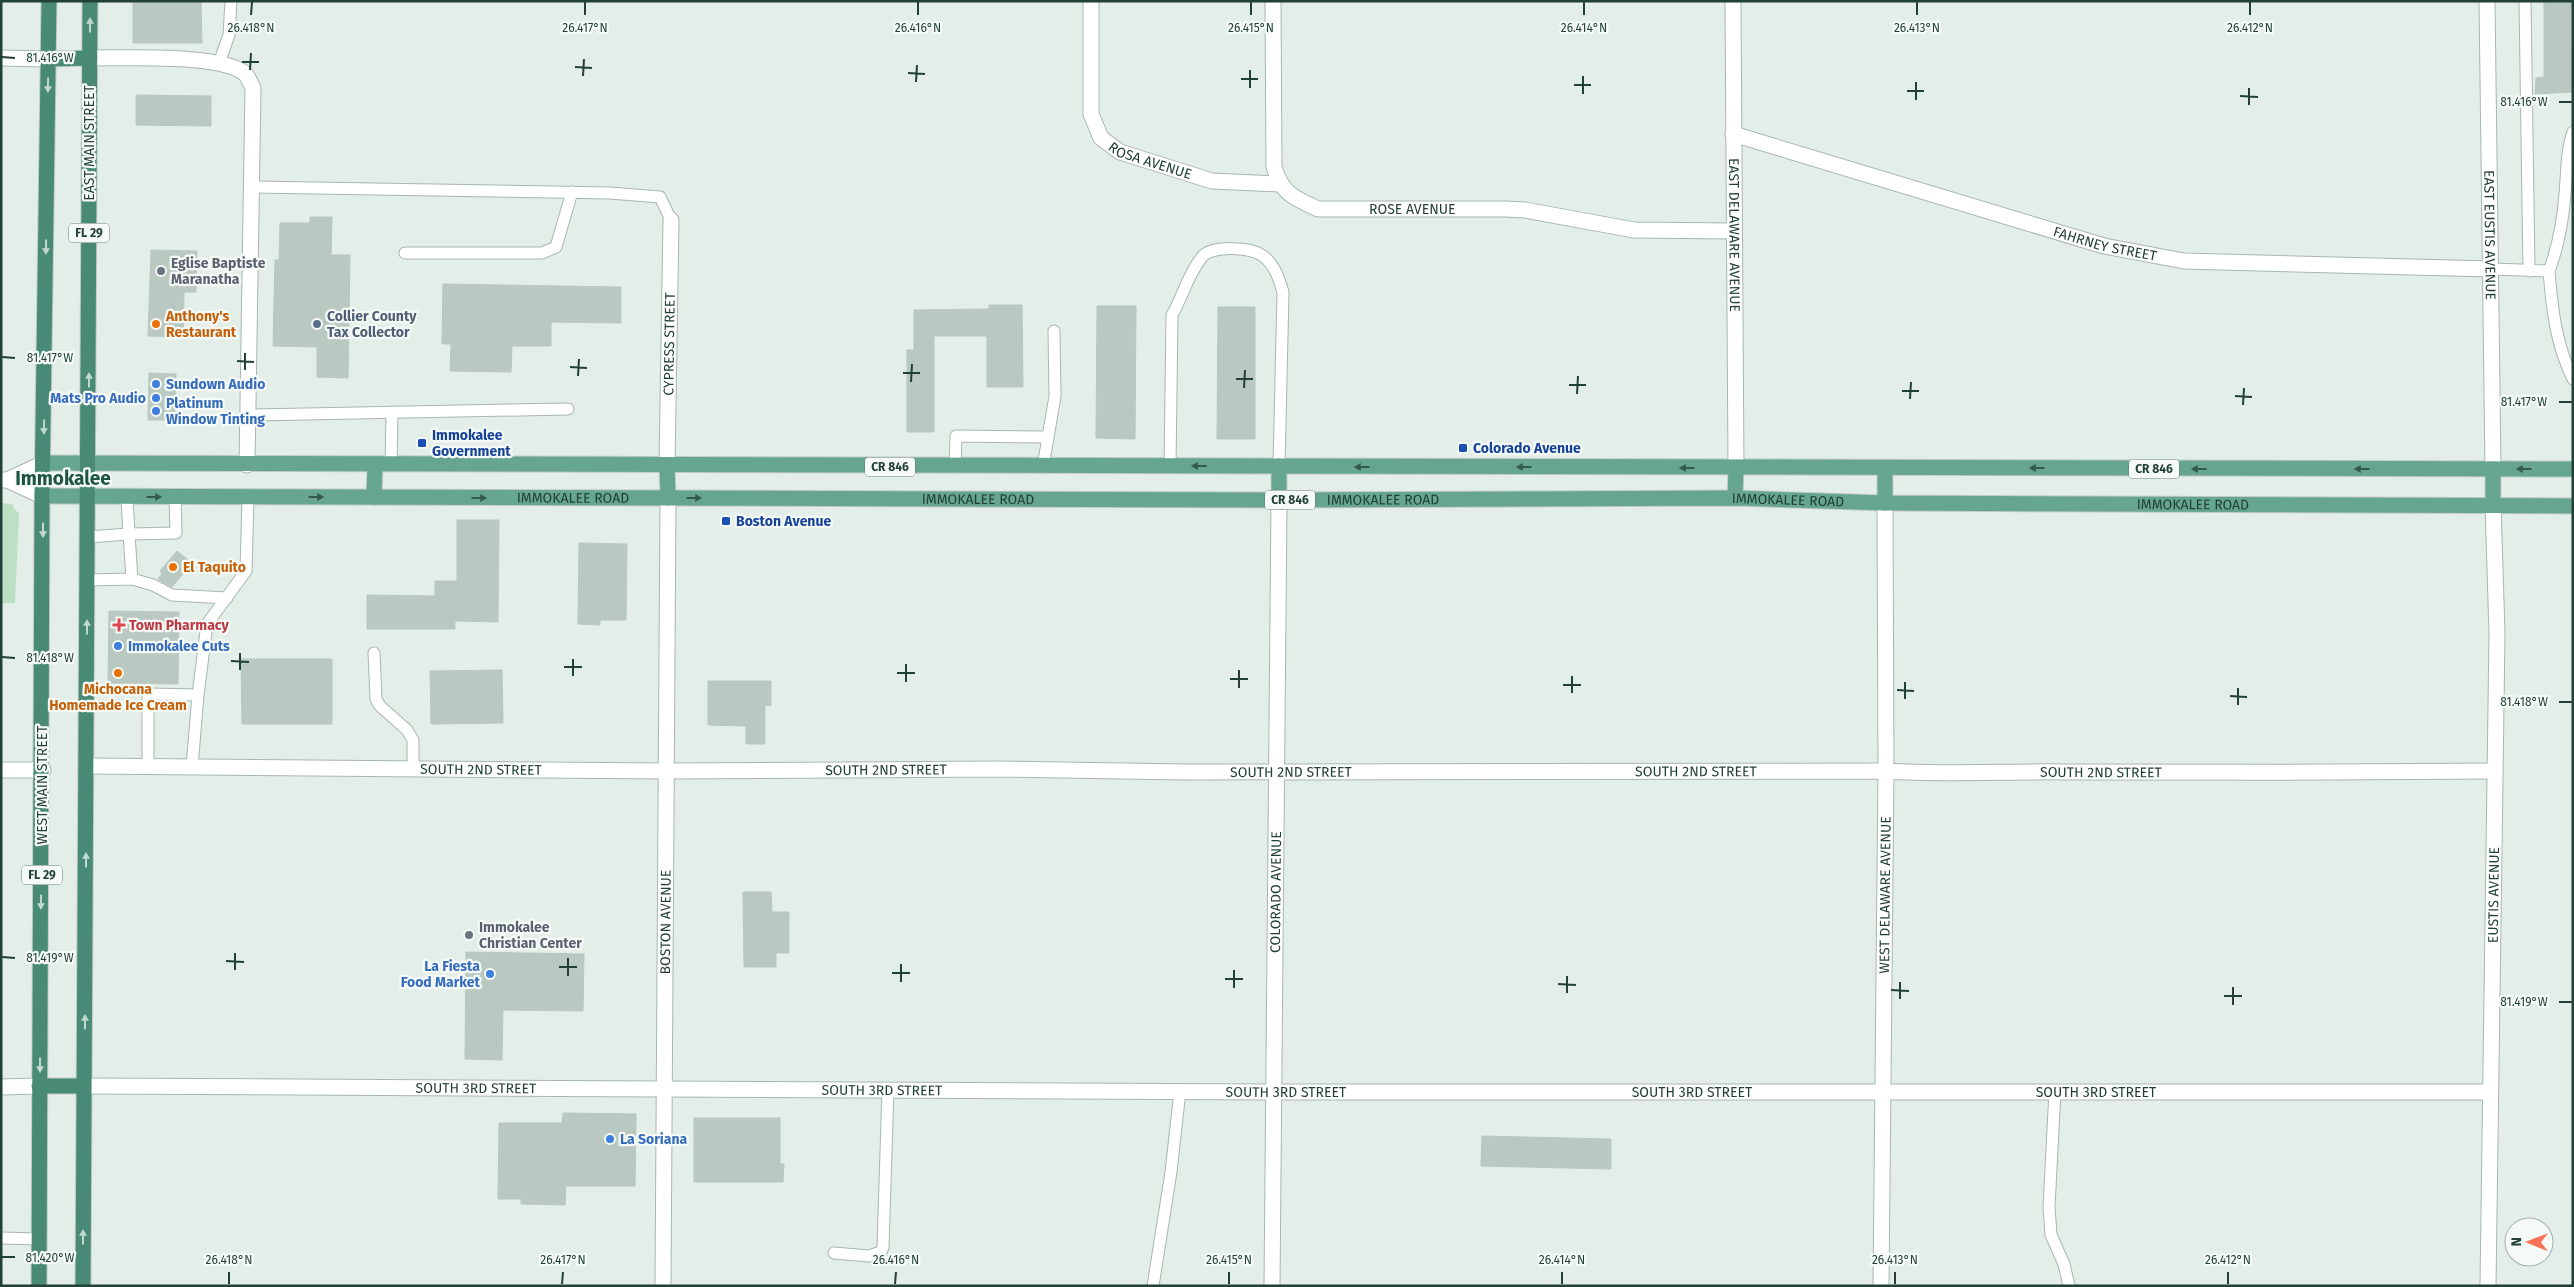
<svg xmlns="http://www.w3.org/2000/svg" width="2574" height="1287" font-family="'Fira Sans',sans-serif">
<style>
.green{fill:#bce0c2}
.building{fill:#b9c9c1;stroke:#b6c8bf}
.lines{fill:none;stroke-linecap:round;stroke-linejoin:round}
.service-casing{stroke:#a6b7b0;stroke-width:13}
.minor-casing{stroke:#a6b7b0;stroke-width:17}
.tertiary-casing{stroke:#a6b7b0;stroke-width:17}
.primary-casing{stroke:#c1cac7;stroke-width:17}
.trunk-casing{stroke:#c1cac7;stroke-width:17}
.service{stroke:#fff;stroke-width:11}
.minor{stroke:#fff;stroke-width:15}
.tertiary{stroke:#fff;stroke-width:15}
.primary{stroke:#66a590;stroke-width:15}
.trunk{stroke:#498a76;stroke-width:15}
.oneway{fill:#c1d8d0}
.oneway2{fill:#335a4c}
.ticks{fill:none;stroke:#224136;stroke-width:2}
.worship-dot{fill:#6b7280;stroke:#f5faf7;stroke-width:2}
.food-dot{fill:#e8710a;stroke:#f5faf7;stroke-width:2}
.service-dot{fill:#5c6f8a;stroke:#f5faf7;stroke-width:2}
.shop-dot{fill:#3f7fe0;stroke:#f5faf7;stroke-width:2}
.transit-dot{fill:#1a4fb4;stroke:#f5faf7;stroke-width:2}
.health-dot{fill:#e0444e;stroke:#f5faf7;stroke-width:2}
.labels{text-anchor:middle;dominant-baseline:central;stroke-width:4.5;stroke-linejoin:round;paint-order:stroke}
.shield{fill:#f5faf7;stroke:#617870;stroke-width:1}
.shield-label{font-size:12px;font-weight:bold;fill:#224136}
.street-label{font-size:14px;fill:#224136;stroke:#f5faf7}
.worship-label{font-size:14px;font-weight:bold;fill:#5b616d;stroke:#f5faf7;text-anchor:start}
.food-label{font-size:14px;font-weight:bold;fill:#c56008;stroke:#f5faf7;text-anchor:start}
.service-label{font-size:14px;font-weight:bold;fill:#4e5e75;stroke:#f5faf7;text-anchor:start}
.shop-label{font-size:14px;font-weight:bold;fill:#366cbe;stroke:#f5faf7;text-anchor:start}
.transit-label{font-size:14px;font-weight:bold;fill:#164399;stroke:#f5faf7;text-anchor:start}
.health-label{font-size:14px;font-weight:bold;fill:#be3a42;stroke:#f5faf7;text-anchor:start}
.district-label{font-size:19px;font-weight:bold;fill:#1d5442;stroke:#f5faf7}
.ticks-label{font-size:12px;text-anchor:middle;fill:#224136;stroke:#f5faf7;stroke-width:4.5;stroke-linejoin:round;paint-order:stroke}
</style>
<rect width="100%" height="100%" fill="#e4eee9"/>
<path class="green" d="M1,503L13,504L14,509L19,513L15,603H1Z"/>
<path class="building" d="M133,1H201L202,43H133Z
M2544,1H2573L2572,92L2535,94L2536,78L2544,77Z
M136,95L211,96V126L136,125Z
M310,217H332L331,255H350L348,378L317,377V347L273,346L275,260H279L280,223H310Z
M151,250L197,251L196,292H184L183,337L148,336Z
M443,284L621,287V323L551,322V346H512L511,372L450,371L451,344H442Z
M989,305H1022L1023,387H987V336H934V432H907V350H914V310L989,309Z
M1097,306H1136L1135,439L1096,438Z
M1218,307H1255V439H1217Z
M149,373L176,374L175,420H148Z
M457,520H499L498,622L455,621V629H367V595L435,596V581H457Z
M579,543L627,544L626,620H600V625L578,624Z
M177,551L192,563L172,587L158,579L162,574L160,571Z
M109,611L179,612L178,684L108,683Z
M241,659H332V724H242Z
M502,670L503,723L431,724L430,671Z
M708,681H771V706L765,705V744H746V726L708,725Z
M743,892H771L772,912H789V953H776V967H744Z
M466,952L584,954L583,1011L503,1010L502,1060L465,1059Z
M563,1113L636,1114L635,1186H566L565,1205L521,1204V1199H498L499,1123H562Z
M694,1118H780V1164H784L783,1182H694Z
M1482,1136L1611,1139V1169L1481,1166Z"/>
<g class="lines">
<g class="service-casing">
<path id="service" d="M2525,1L2529,271
M219,63L229,35L231,1
M251,187L610,193L660,197L671,220
M405,253H542L556,247L572,192
M2491,269L2549,271C2558,247 2563,221 2565,194C2567,173 2566,152 2573,132
M2549,271C2552,309 2556,345 2573,379
M248,415L568,409
M391,465L392,412
M955,467L956,436L1046,437
M1043,467L1055,396L1054,331
M1170,467L1172,315C1183,296 1188,274 1202,257C1211,245 1252,247 1263,256C1275,265 1279,279 1283,292L1279,466
M88,537L129,534L127,498
M132,579L153,585L172,595L227,598
M87,580L132,579L129,534L176,533L175,497
M374,653L376,699L380,706L407,730L413,740V768
M198,695L207,624L246,571L248,498
M148,766V694L198,695L192,767
M2055,1091L2049,1207L2051,1235L2064,1264L2069,1286
M1,1238L39,1239
M834,1253L869,1256L881,1252L883,1247L888,1089
M1153,1286L1171,1172L1180,1091"/>
</g>
<g class="minor-casing">
<g id="minor">
<path id="s1" d="M1091,1V114L1101,138L1120,152L1212,181L1279,184"/>
<path id="s2" d="M1273,1L1274,167C1282,194 1294,198 1318,209H1505L1525,210L1634,230L1733,231"/>
<path id="s3" d="M1733,1L1736,468"/>
<path id="s4" d="M2487,1L2493,469"/>
<path d="M1,58L49,59"/>
<path d="M90,58C125,58 216,54 243,72C248,75 250,83 253,88L247,465"/>
<path id="s5" d="M1733,134L2104,246L2184,261L2491,269"/>
<path id="s6" d="M667,466L671,220"/>
<path id="s7" d="M87,766L667,771L999,769L1185,772L1886,771C1945,775 2005,771 2064,772C2208,773 2351,772 2495,771"/>
<path d="M1,770H43"/>
<path id="s8" d="M84,1086L1273,1092H2490"/>
<path d="M1,1087L39,1086"/>
<path id="s9" d="M663,1286L668,498"/>
<path id="s10" d="M1272,1286L1279,500"/>
<path id="s11" d="M1881,1286L1886,771L1885,503"/>
<path id="s12" d="M2488,1286L2497,633L2493,505"/>
</g>
</g>
<g class="tertiary-casing">
<path id="tertiary" d="M1,480H7L44,463
M7,480L42,496"/>
</g>
<g class="primary-casing">
<g id="primary">
<path d="M44,463L2573,469"/>
<path d="M667,466L668,498"/>
<path d="M1279,466V500"/>
<path id="s13" d="M42,496L1279,500L1735,498L1885,503L2573,506"/>
<path d="M374,497L375,465"/>
<path d="M1735,498L1736,468"/>
<path d="M1885,503V468"/>
<path d="M2493,505V469"/>
</g>
</g>
<g class="trunk-casing">
<path id="trunk" d="M49,59L90,58
M39,1086H84
M39,1286L42,496L49,1
M83,1286L90,1"/>
</g>
<use href="#service" class="service"/>
<use href="#minor" class="minor"/>
<use href="#tertiary" class="tertiary"/>
<use href="#primary" class="primary"/>
<use href="#trunk" class="trunk"/>
</g>
<defs><path id="oneway-solid" d="M-6-.8H1V-3.2L6.5 0L1 3.2V.8H-6Z" transform="scale(1.25)"/></defs>
<g class="oneway">
<use href="#oneway-solid" transform="translate(90 25) rotate(-90)"/>
<use href="#oneway-solid" transform="translate(48 85) rotate(91)"/>
<use href="#oneway-solid" transform="translate(46 247) rotate(91)"/>
<use href="#oneway-solid" transform="translate(89 380) rotate(-90)"/>
<use href="#oneway-solid" transform="translate(44 427) rotate(91)"/>
<use href="#oneway-solid" transform="translate(43 530) rotate(90)"/>
<use href="#oneway-solid" transform="translate(87 627) rotate(-90)"/>
<use href="#oneway-solid" transform="translate(86 860) rotate(-90)"/>
<use href="#oneway-solid" transform="translate(41 902) rotate(91)"/>
<use href="#oneway-solid" transform="translate(85 1022) rotate(-90)"/>
<use href="#oneway-solid" transform="translate(40 1065) rotate(90)"/>
<use href="#oneway-solid" transform="translate(83 1237) rotate(-90)"/>
</g>
<g class="oneway2">
<use href="#oneway-solid" transform="translate(1199 466) rotate(180)"/>
<use href="#oneway-solid" transform="translate(1362 467) rotate(-180)"/>
<use href="#oneway-solid" transform="translate(1524 467) rotate(-180)"/>
<use href="#oneway-solid" transform="translate(1687 468) rotate(-180)"/>
<use href="#oneway-solid" transform="translate(2037 468) rotate(-180)"/>
<use href="#oneway-solid" transform="translate(2199 469) rotate(-180)"/>
<use href="#oneway-solid" transform="translate(2362 469) rotate(-180)"/>
<use href="#oneway-solid" transform="translate(2524 469) rotate(180)"/>
<use href="#oneway-solid" transform="translate(154 497)"/>
<use href="#oneway-solid" transform="translate(316 497)"/>
<use href="#oneway-solid" transform="translate(479 498)"/>
<use href="#oneway-solid" transform="translate(694 498)"/>
</g>
<path class="ticks" d="M251,15L252,2M585,15V2M918,15V2M1251,15V2M1584,15V2M1917,15V2M2250,15V2M2,57L15,58M242,62H259M575,67L592,68M250,70L251,53M908,73L925,74M583,76L584,59M1241,79H1258M916,82L917,65M1574,85H1591M1250,88V70M1907,91H1924M1583,94V76M2240,96L2258,97M1916,100V82M2559,102H2572M2249,105V88M2,357L15,358M237,361L254,362M570,367L587,368M245,370V353M903,373H920M578,376L579,359M1236,379H1253M911,382L912,364M1569,385H1586M1244,388L1245,370M1902,391H1919M1577,394L1578,376M2235,396L2252,397M1910,399L1911,382M2559,402H2572M2243,405L2244,388M2,657L15,658M231,661L249,662M564,667H582M240,670V653M897,673H915M573,676V659M1230,679H1248M906,682V664M1563,685H1581M1239,688V670M1897,690L1914,691M1572,693V676M2230,696L2247,697M1905,699V682M2559,702H2572M2238,705V688M2,957L15,958M226,961L244,962M559,967H577M235,970V953M892,973H910M568,976V958M1225,979H1243M901,982V964M1558,984L1576,985M1234,988V970M1891,990L1909,991M1567,993V976M2224,996H2242M1900,999V982M2559,1002H2572M2233,1005V987M2,1257H15M229,1284V1272M562,1284L563,1272M895,1284L896,1272M1229,1284V1272M1562,1284V1272M1895,1284V1272M2228,1284V1272"/>
<g class="worship-dot">
<circle cx="161" cy="271" r="5"/>
<circle cx="469" cy="935" r="5"/>
</g>
<g class="food-dot">
<circle cx="156" cy="324" r="5"/>
<circle cx="173" cy="567" r="5"/>
<circle cx="118" cy="673" r="5"/>
</g>
<circle class="service-dot" cx="317" cy="324" r="5"/>
<g class="shop-dot">
<circle cx="156" cy="384" r="5"/>
<circle cx="156" cy="398" r="5"/>
<circle cx="156" cy="411" r="5"/>
<circle cx="118" cy="646" r="5"/>
<circle cx="490" cy="974" r="5"/>
<circle cx="610" cy="1139" r="5"/>
</g>
<g class="transit-dot">
<rect x="417" y="438" width="10" height="10" rx="2.5"/>
<rect x="1458" y="443" width="10" height="10" rx="2.5"/>
<rect x="721" y="516" width="10" height="10" rx="2.5"/>
</g>
<path class="health-dot" d="M116.5 617.5h5v5h5v5h-5v5h-5v-5h-5v-5h5z"/>
<g class="labels">
<g class="shield">
<rect x="69" y="223.5" width="40" height="19" rx="4"/>
<rect x="865" y="457.5" width="50" height="19" rx="4"/>
<rect x="2129" y="459.5" width="50" height="19" rx="4"/>
<rect x="1265" y="490.5" width="50" height="19" rx="4"/>
<rect x="22" y="865.5" width="40" height="19" rx="4"/>
</g>
<g class="shield-label">
<text x="89" y="233">FL 29</text>
<text x="890" y="467">CR 846</text>
<text x="2154" y="469">CR 846</text>
<text x="1290" y="500">CR 846</text>
<text x="42" y="875">FL 29</text>
</g>
<g class="street-label">
<text transform="translate(89 143) rotate(-90)">EAST MAIN STREET</text>
<text stroke="none"><textPath href="#s1" startOffset="194">ROSA AVENUE</textPath></text>
<text stroke="none"><textPath href="#s2" startOffset="324">ROSE AVENUE</textPath></text>
<text stroke="none"><textPath href="#s3" startOffset="234">EAST DELAWARE AVENUE</textPath></text>
<text stroke="none"><textPath href="#s4" startOffset="234">EAST EUSTIS AVENUE</textPath></text>
<text stroke="none"><textPath href="#s5" startOffset="388">FAHRNEY STREET</textPath></text>
<text stroke="none"><textPath href="#s6" startOffset="122">CYPRESS STREET</textPath></text>
<text stroke="none"><textPath href="#s13" startOffset="531">IMMOKALEE ROAD</textPath></text>
<text stroke="none"><textPath href="#s13" startOffset="936">IMMOKALEE ROAD</textPath></text>
<text stroke="none"><textPath href="#s13" startOffset="1341">IMMOKALEE ROAD</textPath></text>
<text stroke="none"><textPath href="#s13" startOffset="1746">IMMOKALEE ROAD</textPath></text>
<text stroke="none"><textPath href="#s13" startOffset="2151">IMMOKALEE ROAD</textPath></text>
<text stroke="none"><textPath href="#s7" startOffset="394">SOUTH 2ND STREET</textPath></text>
<text stroke="none"><textPath href="#s7" startOffset="799">SOUTH 2ND STREET</textPath></text>
<text stroke="none"><textPath href="#s7" startOffset="1204">SOUTH 2ND STREET</textPath></text>
<text stroke="none"><textPath href="#s7" startOffset="1609">SOUTH 2ND STREET</textPath></text>
<text stroke="none"><textPath href="#s7" startOffset="2014">SOUTH 2ND STREET</textPath></text>
<text transform="translate(42 785) rotate(-90)">WEST MAIN STREET</text>
<text stroke="none"><textPath href="#s10" startOffset="394">COLORADO AVENUE</textPath></text>
<text stroke="none"><textPath href="#s11" startOffset="391">WEST DELAWARE AVENUE</textPath></text>
<text stroke="none"><textPath href="#s12" startOffset="391">EUSTIS AVENUE</textPath></text>
<text stroke="none"><textPath href="#s9" startOffset="364">BOSTON AVENUE</textPath></text>
<text stroke="none"><textPath href="#s8" startOffset="392">SOUTH 3RD STREET</textPath></text>
<text stroke="none"><textPath href="#s8" startOffset="798">SOUTH 3RD STREET</textPath></text>
<text stroke="none"><textPath href="#s8" startOffset="2012">SOUTH 3RD STREET</textPath></text>
<text stroke="none"><textPath href="#s8" startOffset="1202">SOUTH 3RD STREET</textPath></text>
<text stroke="none"><textPath href="#s8" startOffset="1608">SOUTH 3RD STREET</textPath></text>
</g>
<g class="worship-label">
<text x="171" y="263">Eglise Baptiste<tspan x="171" dy="16">Maranatha</tspan></text>
<text x="479" y="927">Immokalee<tspan x="479" dy="16">Christian Center</tspan></text>
</g>
<g class="food-label">
<text x="166" y="316">Anthony's<tspan x="166" dy="16">Restaurant</tspan></text>
<text x="183" y="567">El Taquito</text>
<text x="118" y="689" text-anchor="middle">Michocana<tspan x="118" dy="16">Homemade Ice Cream</tspan></text>
</g>
<g class="service-label">
<text x="327" y="316">Collier County<tspan x="327" dy="16">Tax Collector</tspan></text>
</g>
<g class="shop-label">
<text x="166" y="384">Sundown Audio</text>
<text x="146" y="398" text-anchor="end">Mats Pro Audio</text>
<text x="166" y="403">Platinum<tspan x="166" dy="16">Window Tinting</tspan></text>
<text x="128" y="646">Immokalee Cuts</text>
<text x="480" y="966" text-anchor="end">La Fiesta<tspan x="480" dy="16">Food Market</tspan></text>
<text x="620" y="1139">La Soriana</text>
</g>
<g class="transit-label">
<text x="432" y="435">Immokalee<tspan x="432" dy="16">Government</tspan></text>
<text x="1473" y="448">Colorado Avenue</text>
<text x="736" y="521">Boston Avenue</text>
</g>
<g class="health-label">
<text x="129" y="625">Town Pharmacy</text>
</g>
<g class="district-label">
<text x="63" y="478">Immokalee</text>
</g>
</g>
<g class="ticks-label">
<text x="251" y="32">26.418°N</text>
<text x="585" y="32">26.417°N</text>
<text x="918" y="32">26.416°N</text>
<text x="1251" y="32">26.415°N</text>
<text x="1584" y="32">26.414°N</text>
<text x="1917" y="32">26.413°N</text>
<text x="2250" y="32">26.412°N</text>
<text x="50" y="62">81.416°W</text>
<text x="2524" y="106">81.416°W</text>
<text x="50" y="362">81.417°W</text>
<text x="2524" y="406">81.417°W</text>
<text x="50" y="662">81.418°W</text>
<text x="2524" y="706">81.418°W</text>
<text x="50" y="962">81.419°W</text>
<text x="2524" y="1006">81.419°W</text>
<text x="50" y="1262">81.420°W</text>
<text x="229" y="1264">26.418°N</text>
<text x="563" y="1264">26.417°N</text>
<text x="896" y="1264">26.416°N</text>
<text x="1229" y="1264">26.415°N</text>
<text x="1562" y="1264">26.414°N</text>
<text x="1895" y="1264">26.413°N</text>
<text x="2228" y="1264">26.412°N</text>
</g>
<rect width="2574" height="1287" fill="none" stroke="#224136" stroke-width="5"/>
<g transform="translate(2529 1242) rotate(271)"><circle r="24" fill="#f5faf7" stroke="#a1b0aa"/>
<path d="M0-4L9 19L0 12L-9 19Z" fill="#f87157"/>
<text y="-8" font-size="14" font-weight="bold" text-anchor="middle" fill="#224136">N</text>
</g>
</svg>
